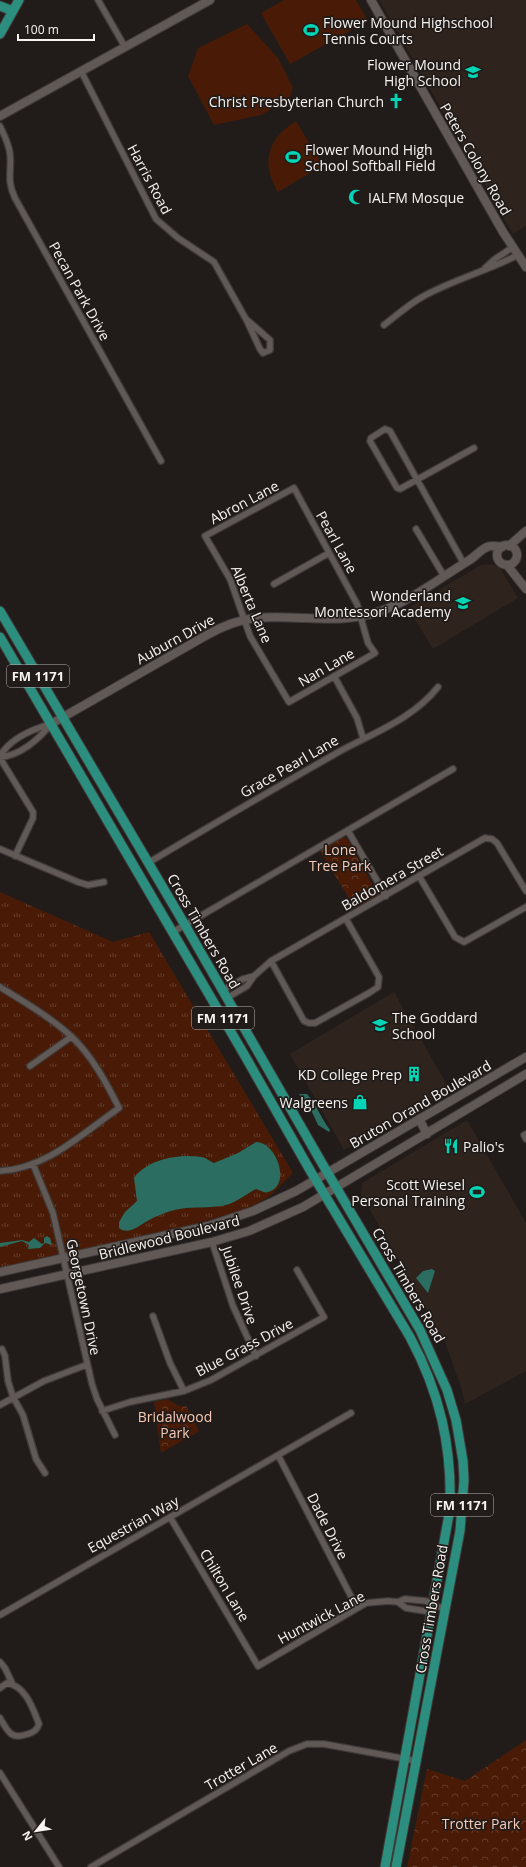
<svg xmlns="http://www.w3.org/2000/svg" width="526" height="1867" font-family="'Open Sans',sans-serif">
<style>
.built{fill:#2f231e}
.grass{fill:url(#grass-tufts)}
.forest{fill:url(#forest-crowns)}
.pitch{fill:#491b06}
.water{fill:#2b6d60}
.lines{fill:none;stroke-linecap:round;stroke-linejoin:round}
.street-casing{stroke:#3f3a39;stroke-width:8}
.secondary-casing{stroke:#3f3a39;stroke-width:10}
.primary-casing{stroke:#3f3a39;stroke-width:11}
.street{stroke:#605956;stroke-width:5.5}
.secondary{stroke:#605956;stroke-width:8}
.primary{stroke:#2b8e7e;stroke-width:9}
.labels{text-anchor:middle;dominant-baseline:central;stroke-width:3.5;stroke-linejoin:round;paint-order:stroke}
.shield{fill:#211c19;stroke:#b7b2b0;stroke-width:1}
.shield-label{font-size:13px;font-weight:bold;fill:#f7f3f1}
.poi-label{font-size:14px;fill:#f7f3f1;stroke:#211c19;text-anchor:end}
.street-label{font-size:14px;fill:#f7f3f1;stroke:#211c19}
.park-label{font-size:14px;fill:#f8cab7;stroke:#211c19}
</style>
<defs>
<pattern id="grass-tufts" width="24" height="20" patternUnits="userSpaceOnUse"><rect width="24" height="20" fill="#491b06"/><path d="M3 7l-1-3M5 7V3M7 7l1-3M15 17l-1-3M17 17v-4M19 17l1-3" fill="none" stroke="#643d2b"/></pattern>
<pattern id="forest-crowns" width="20" height="18" patternUnits="userSpaceOnUse"><rect width="20" height="18" fill="#491b06"/><path d="M2 6a3 3 0 1 1 6 0M12 15a3 3 0 1 1 6 0" fill="none" stroke="#643d2b"/></pattern>
</defs>
<rect width="100%" height="100%" fill="#211c19"/>
<path class="built" d="M379,0H526V226L513,234Z
M493,564L500,568L518,598L433,649L408,608L481,565Z
M394,992L450,1090L344,1150L290,1054Z
M467,1120L526,1223V1371L465,1404L462,1390L445,1342L361,1194L362,1183Z"/>
<path class="grass" d="M0,892L113,942L149,932L293,1173L270,1196L247,1209L162,1233L0,1268Z"/>
<path class="forest" d="M344,837L348,840L378,895L355,908L320,851Z
M167,1399L179,1406H186L199,1431L161,1453L154,1402Z
M526,1740V1867H407L427,1769L465,1781Z"/>
<path class="pitch" d="M284,0H356L368,21L290,64L261,13Z
M247,24L278,58L293,88L289,99L261,115L214,125L188,76L198,48Z
M296,121L321,163L320,167L278,192C260,163 268,138 296,121Z"/>
<path class="water" d="M299,1094H307C316,1104 321,1118 330,1130L329,1132L318,1125L312,1112L306,1106Z
M256,1142C277,1142 292,1186 268,1192C264,1194 261,1190 256,1189C246,1194 237,1202 226,1205C213,1208 199,1207 186,1208C173,1209 155,1216 144,1223C137,1227 128,1235 119,1228V1222L125,1212L137,1201L134,1178C149,1158 180,1154 202,1157C207,1158 209,1161 214,1163L238,1153Z
M47,1236L50,1238L52,1245L45,1243L40,1248L28,1249L29,1245L22,1241L0,1247V1243L22,1240L29,1242L34,1238L42,1244L44,1243V1238Z
M432,1269L435,1271L428,1293L416,1278L423,1271Z"/>
<g class="lines">
<g class="street-casing">
<path id="street" d="M98,0L125,47
M81,71L156,219L178,238L214,262L247,321L260,349L263,353L270,350V340L246,319
M0,126C4,135 9,144 10,154C12,172 6,179 15,198L161,461
M485,268L495,259L513,247
M384,325C396,316 408,305 422,297C452,280 487,271 518,255
M294,488L357,604L368,643L375,653L289,702L250,636L230,579L205,536Z
M416,529L444,576
M464,564L390,431L385,429L371,438L370,441L397,488L400,489L474,448
M274,584L329,553
M334,676L357,718L363,738
M0,756C10,739 33,729 51,724
M0,757C20,756 39,739 51,724
M0,758L33,812V818L15,856
M348,831L386,896
M0,849L78,882L88,885L104,882
M148,863C210,826 272,790 335,754C370,734 412,720 438,687
M419,876L455,937L464,942L526,907
M173,932L453,769
M271,961L304,1021L309,1023H315L369,993L378,987L379,977L346,919
M254,976L271,961L485,838L492,839L497,843L526,891
M0,987C24,1002 50,1017 71,1036C92,1056 106,1082 119,1108C83,1133 46,1169 0,1171
M223,990L243,979L254,976L247,986L227,998
M30,1066L71,1037
M526,1134L524,1135L526,1139
M33,1164L53,1213L92,1384L97,1399L115,1435
M212,1242L233,1306L256,1356
M153,1316L170,1363L184,1391
M2,1349L5,1356L8,1381L13,1397L23,1415L36,1459L45,1473
M0,1405L44,1381L86,1365
M102,1411L130,1402L184,1391L211,1380L324,1317L297,1270
M278,1455L357,1608
M170,1517L258,1666L366,1603L388,1601L398,1602L405,1599L426,1601L433,1606L445,1608
M398,1602L406,1608L425,1611L432,1606
M0,1615L351,1413
M0,1662L5,1668L12,1683
M0,1688L7,1683C26,1686 33,1709 39,1724C37,1730 34,1732 28,1734C11,1740 8,1732 0,1718
M0,1773L59,1867
M91,1867L289,1751L307,1744H324L417,1761"/>
</g>
<g class="secondary-casing">
<path id="secondary" d="M371,0L503,232L526,267
M0,116L210,0
M497 555a10 10 0 1 1 20 0a10 10 0 1 1-20 0Z
M509,546L526,531
M507,565L526,589
M51,724L207,635C221,627 238,620 255,618C298,614 339,626 381,611C412,600 440,578 468,561C475,557 480,550 487,547C492,545 497,546 502,547
M419,1119L427,1134
M0,1272L208,1226L253,1211L296,1191L526,1057
M0,1289L212,1242L249,1231L303,1207L526,1074"/>
</g>
<g class="primary-casing">
<path id="primary" d="M0,6L13,11
M0,34L19,0
M0,611L185,925L323,1165L420,1330L447,1390L456,1420L463,1461L464,1480L460,1531L396,1867
M0,637L245,1056L311,1172L410,1337C440,1393 452,1446 450,1509L385,1867"/>
</g>
<use href="#street" class="street"/>
<use href="#secondary" class="secondary"/>
<use href="#primary" class="primary"/>
</g>
<defs>
<g id="stadium-bare" transform="scale(1.2)"><path d="M0-5a6.5 5 0 1 0 0 10a6.5 5 0 1 0 0-10ZM-3.5-1.8h7v3.6h-7Z" fill="#02d5b6" stroke="#211c19" stroke-width="2.5" paint-order="stroke"/></g>
<g id="school-bare" transform="scale(1.2)"><path d="M0-5L7-2L0 1L-7-2ZM-4 1L0 2.5L4 1V4Q0 6-4 4Z" fill="#02d5b6" stroke="#211c19" stroke-width="2.5" paint-order="stroke"/></g>
<g id="church-bare" transform="scale(1.2)"><path d="M-1.2-6h2.4v3.5h3.3v2.4h-3.3V6h-2.4V-.1h-3.3v-2.4h3.3Z" fill="#02d5b6" stroke="#211c19" stroke-width="2.5" paint-order="stroke"/></g>
<g id="mosque-bare" transform="scale(1.2)"><path d="M3.5-4.9A6 6 0 1 0 3.5 4.9A5 5 0 1 1 3.5-4.9Z" fill="#02d5b6" stroke="#211c19" stroke-width="2.5" paint-order="stroke"/></g>
<g id="building-bare" transform="scale(1.2)"><path d="M-4-6H4V6H1V3H-1V6H-4ZM-2.5-4.3h1.7v1.8h-1.7ZM.8-4.3h1.7v1.8H.8ZM-2.5-1h1.7V.8h-1.7ZM.8-1h1.7V.8H.8Z" fill="#02d5b6" stroke="#211c19" stroke-width="2.5" paint-order="stroke"/></g>
<g id="shop-bare" transform="scale(1.2)"><path d="M-5-2.5h2.3a2.7 3.5 0 0 1 5.4 0H5L5.5 6h-11ZM-1.5-2.5h3a1.5 2.3 0 0 0-3 0Z" fill="#02d5b6" stroke="#211c19" stroke-width="2.5" paint-order="stroke"/></g>
<g id="restaurant-bare" transform="scale(1.2)"><path d="M-5-6h1v4h1v-4h1v4h1v-4h1v5L-1.5 .5V6h-2V.5L-5-1ZM5-6V6H3V1.5H1.5Q1.5-4 5-6Z" fill="#02d5b6" stroke="#211c19" stroke-width="2.5" paint-order="stroke"/></g>
</defs>
<g fill-rule="evenodd">
<use href="#stadium-bare" x="311" y="30"/>
<use href="#school-bare" x="473" y="72"/>
<use href="#church-bare" x="396" y="101"/>
<use href="#stadium-bare" x="293" y="157"/>
<use href="#mosque-bare" x="356" y="197"/>
<use href="#school-bare" x="463" y="603"/>
<use href="#school-bare" x="380" y="1025"/>
<use href="#building-bare" x="414" y="1074"/>
<use href="#shop-bare" x="360" y="1102"/>
<use href="#restaurant-bare" x="451" y="1146"/>
<use href="#stadium-bare" x="477" y="1192"/>
</g>
<g class="labels">
<g class="shield">
<rect x="7" y="665" width="62" height="22" rx="3"/>
<rect x="192" y="1007" width="62" height="22" rx="3"/>
<rect x="431" y="1494" width="62" height="22" rx="3"/>
</g>
<g class="shield-label">
<text x="38" y="676">FM 1171</text>
<text x="223" y="1018">FM 1171</text>
<text x="462" y="1505">FM 1171</text>
</g>
<g class="poi-label">
<text x="323" y="22" text-anchor="start">Flower Mound Highschool<tspan x="323" dy="16">Tennis Courts</tspan></text>
<text x="461" y="64">Flower Mound<tspan x="461" dy="16">High School</tspan></text>
<text x="384" y="101">Christ Presbyterian Church</text>
<text x="305" y="149" text-anchor="start">Flower Mound High<tspan x="305" dy="16">School Softball Field</tspan></text>
<text x="368" y="197" text-anchor="start">IALFM Mosque</text>
<text x="451" y="595">Wonderland<tspan x="451" dy="16">Montessori Academy</tspan></text>
<text x="392" y="1017" text-anchor="start">The Goddard<tspan x="392" dy="16">School</tspan></text>
<text x="402" y="1074">KD College Prep</text>
<text x="348" y="1102">Walgreens</text>
<text x="463" y="1146" text-anchor="start">Palio's</text>
<text x="465" y="1184">Scott Wiesel<tspan x="465" dy="16">Personal Training</tspan></text>
</g>
<g class="street-label">
<text transform="translate(476 159) rotate(60)">Peters Colony Road</text>
<text transform="translate(150 179) rotate(62)">Harris Road</text>
<text transform="translate(80 291) rotate(61)">Pecan Park Drive</text>
<text transform="translate(244 502) rotate(-28)">Abron Lane</text>
<text transform="translate(337 542) rotate(61)">Pearl Lane</text>
<text transform="translate(252 604) rotate(67)">Alberta Lane</text>
<text transform="translate(175 639) rotate(-29)">Auburn Drive</text>
<text transform="translate(326 667) rotate(-30)">Nan Lane</text>
<text transform="translate(289 766) rotate(-30)">Grace Pearl Lane</text>
<text transform="translate(392 878) rotate(-30)">Baldomera Street</text>
<text transform="translate(204 931) rotate(60)">Cross Timbers Road</text>
<text transform="translate(420 1104) rotate(-30)">Bruton Orand Boulevard</text>
<text transform="translate(169 1237) rotate(-14)">Bridlewood Boulevard</text>
<text transform="translate(240 1285) rotate(71)">Jubilee Drive</text>
<text transform="translate(409 1285) rotate(60)">Cross Timbers Road</text>
<text transform="translate(84 1297) rotate(78)">Georgetown Drive</text>
<text transform="translate(244 1347) rotate(-28)">Blue Grass Drive</text>
<text transform="translate(133 1524) rotate(-29)">Equestrian Way</text>
<text transform="translate(328 1526) rotate(63)">Dade Drive</text>
<text transform="translate(225 1585) rotate(59)">Chilton Lane</text>
<text transform="translate(431 1609) rotate(-80)">Cross Timbers Road</text>
<text transform="translate(321 1617) rotate(-28)">Huntwick Lane</text>
<text transform="translate(241 1766) rotate(-30)">Trotter Lane</text>
</g>
<g class="park-label">
<text x="340" y="849">Lone<tspan x="340" dy="16">Tree Park</tspan></text>
<text x="175" y="1416">Bridalwood<tspan x="175" dy="16">Park</tspan></text>
<text x="481" y="1823">Trotter Park</text>
</g>
</g>
<g transform="translate(36 1831) rotate(240)" stroke="#211c19" stroke-width="3" paint-order="stroke">
<path d="M0-3L7 15L0 10L-7 15Z" fill="#f7f3f1"/>
<text y="-6" font-size="11" font-weight="bold" text-anchor="middle" fill="#f7f3f1">N</text>
</g>
<path d="M18 34v6h76v-6" fill="none" stroke="#f7f3f1" stroke-width="2"/>
<text x="24" y="34" font-size="12" fill="#f7f3f1" stroke="#211c19" stroke-width="3" paint-order="stroke">100 m</text>
</svg>
